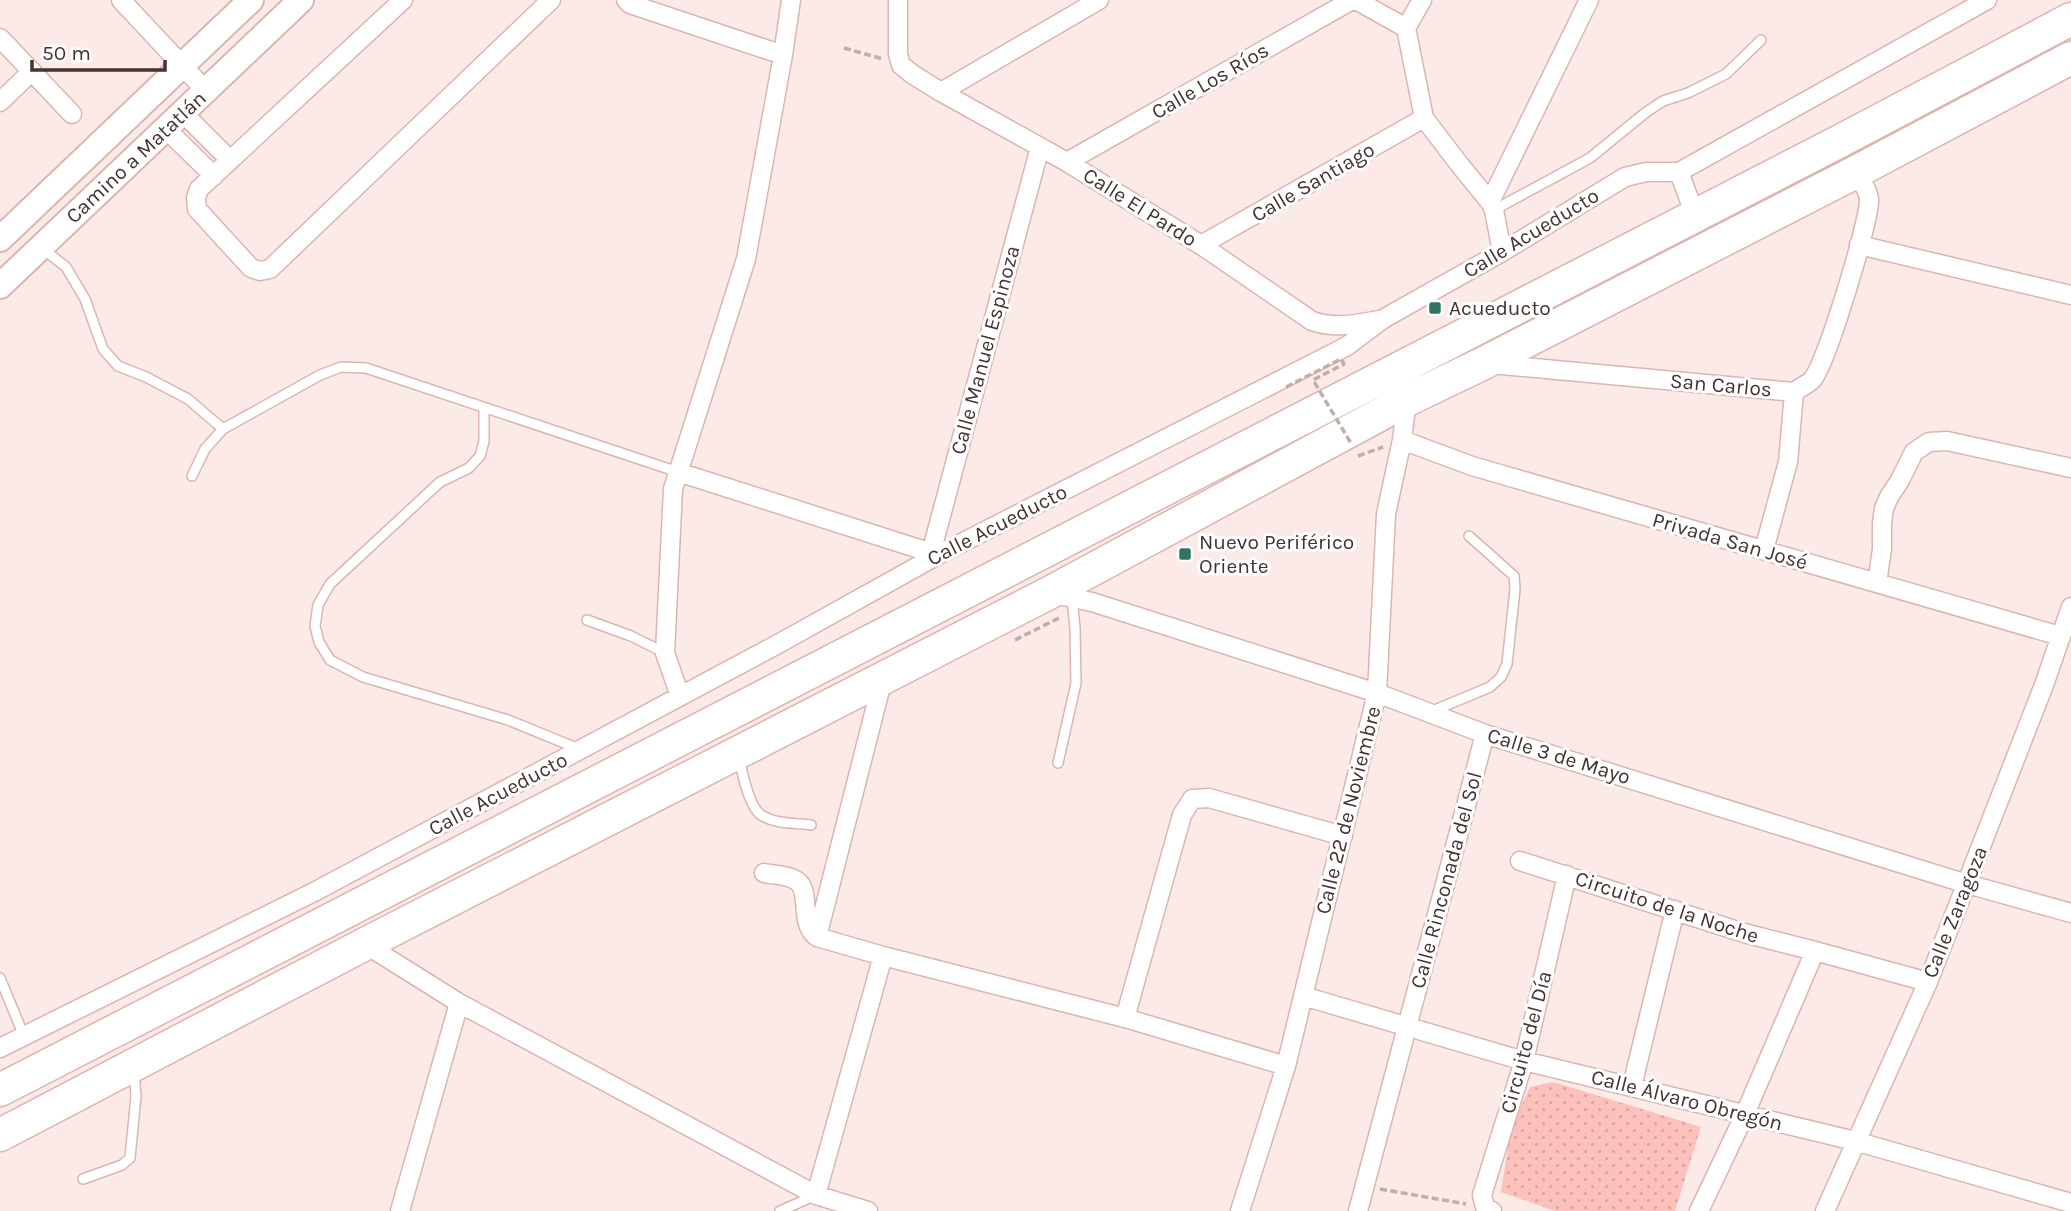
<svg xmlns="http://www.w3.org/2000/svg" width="2071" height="1211" font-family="Karla,sans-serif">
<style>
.grass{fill:url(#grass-dots)}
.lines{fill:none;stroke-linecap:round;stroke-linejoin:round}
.lane-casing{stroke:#dcb5af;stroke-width:12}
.street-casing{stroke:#dcb5af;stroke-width:21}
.secondary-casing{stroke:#dcb5af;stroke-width:28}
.highway-casing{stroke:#dcb5af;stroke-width:35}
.path{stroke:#bfaeab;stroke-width:3.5;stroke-dasharray:7 3.5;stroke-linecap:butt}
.lane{stroke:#fff;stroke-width:9}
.street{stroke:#fff;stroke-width:18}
.secondary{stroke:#fff;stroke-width:24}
.highway{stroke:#fff;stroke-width:32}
.path-bridge{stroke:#bfaeab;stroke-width:3.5;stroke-dasharray:7 3.5;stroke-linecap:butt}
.poi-dot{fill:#317365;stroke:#fff;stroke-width:2.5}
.labels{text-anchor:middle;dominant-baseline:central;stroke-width:6;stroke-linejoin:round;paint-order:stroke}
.street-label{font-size:21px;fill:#433331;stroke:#fff}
.poi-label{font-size:21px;fill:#433331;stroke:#fff;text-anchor:start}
</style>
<defs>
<pattern id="grass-dots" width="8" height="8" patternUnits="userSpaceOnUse" patternTransform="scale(1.75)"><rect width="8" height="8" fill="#fcc1ba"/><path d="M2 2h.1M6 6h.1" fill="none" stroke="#d9a6a0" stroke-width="1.8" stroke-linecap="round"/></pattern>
</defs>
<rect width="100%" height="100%" fill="#fbeae7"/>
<path class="grass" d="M1553,1082L1701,1127L1675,1211H1555L1501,1192L1511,1128L1530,1087Z"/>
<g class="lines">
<g class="lane-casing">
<path id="lane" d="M1494,210L1590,158L1645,113L1663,101L1688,93L1726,74L1761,40
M42,248L66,267L85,299L103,349L118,366L146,377L188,399L223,429
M484,408V441L480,456L469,468L440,482L330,584L318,605L315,626L319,642L330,660L363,677L508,720L579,749
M192,476L205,449L223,429L320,375L341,367L366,368L678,472
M587,620L631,636L665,653
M1430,712L1490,687L1501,677L1507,664L1515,589L1514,576L1469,536
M739,758C742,772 749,807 761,815C774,824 796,823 811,825
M1058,763L1076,683L1075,628L1072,598
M0,978L24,1036
M83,1179L122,1165L130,1158L136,1096L134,1071
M780,1211L816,1195"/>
</g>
<g class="street-casing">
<path id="street" d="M121,0L206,91
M403,0L199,189L196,198L197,209L251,268L260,271L270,269L551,0
M626,0L630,4L783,55
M898,0V54L901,65L912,74L941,92L1067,162L1201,245L1312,321C1335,329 1356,324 1380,320
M1356,0L1406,28L1424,118L1459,164L1490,202L1494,210L1502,252
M1406,28L1422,0
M0,38L72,114
M941,92L1099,0
M0,102L32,71
M182,112L230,160
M166,129L214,176
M1067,162L1352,0
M1679,172L1695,215
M1490,202L1589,0
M1201,245L1424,118
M1859,245L2071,295
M1491,364L1794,392C1799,388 1807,385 1812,380C1827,363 1868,225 1869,201C1869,189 1861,182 1854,173
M1402,440L1472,466L2060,636
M678,472L938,555
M1764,550L1788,462L1794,392
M931,553L1040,147
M1877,583L1882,549V523L1884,508L1890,495L1899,482L1914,452L1929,442L1947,441L2071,468
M1049,593L1092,602L1377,693L1485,734L1967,884L2071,913
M680,696L665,653L673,489L746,259L783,55L791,0
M1520,861L1744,933L1815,951L1928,982
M764,873C773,875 789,875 797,881C812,891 798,923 817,937L883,956L1125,1018L1286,1066
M817,937L883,678
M365,944L459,1003L816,1195L868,1211
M1303,996L1524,1061L1855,1141L2071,1203
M1125,1018L1182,815L1192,799L1209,798L1343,836
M0,1048L314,892L778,644L938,555L1347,346L1383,319L1502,252L1625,177L1646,172H1679L1987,0
M1632,1086L1675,910
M816,1195L883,956
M400,1211L459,1003
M1240,1211L1286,1066L1377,693L1386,514L1402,440L1407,400
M1358,1211L1485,734
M1492,1211L1485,1207L1482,1195L1524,1061L1567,875
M1699,1211L1745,1114L1815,951
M1825,1211L1928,982L2044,685L2071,607"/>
</g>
<g class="secondary-casing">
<path id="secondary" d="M0,239L251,0
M0,286L301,0"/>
</g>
<g class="highway-casing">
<path id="highway" d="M0,1090L1842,140L2071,19
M0,1135L365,944L1049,593L1407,400L1484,363L1854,173L2071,58"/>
</g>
<path class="path" d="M844,48L883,59
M1358,456L1383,447
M1015,640L1061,617
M1380,1189L1466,1204"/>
<use href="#lane" class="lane"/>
<use href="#street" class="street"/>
<use href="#secondary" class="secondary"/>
<use href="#highway" class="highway"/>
<path class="path-bridge" d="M1286,387L1341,359L1344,364L1313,380L1352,445"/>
</g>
<g class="poi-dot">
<rect x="1428" y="301" width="14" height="14" rx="3.5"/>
<rect x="1178" y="547" width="14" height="14" rx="3.5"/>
</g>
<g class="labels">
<g class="street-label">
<text transform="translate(1210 81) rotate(-30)">Calle Los Ríos</text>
<text transform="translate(136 157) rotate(-43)">Camino a Matatlán</text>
<text transform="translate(1313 182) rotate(-30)">Calle Santiago</text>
<text transform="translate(1140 207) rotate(32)">Calle El Pardo</text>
<text transform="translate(1531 233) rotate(-31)">Calle Acueducto</text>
<text transform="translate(985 350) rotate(-75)">Calle Manuel Espinoza</text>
<text transform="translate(1721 385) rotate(5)">San Carlos</text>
<text transform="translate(997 525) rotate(-27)">Calle Acueducto</text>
<text transform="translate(1730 541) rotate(16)">Privada San José</text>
<text transform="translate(1559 756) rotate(17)">Calle 3 de Mayo</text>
<text transform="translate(498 794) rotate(-28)">Calle Acueducto</text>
<text transform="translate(1348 810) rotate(-76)">Calle 22 de Noviembre</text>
<text transform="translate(1446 880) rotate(-75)">Calle Rinconada del Sol</text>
<text transform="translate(1667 907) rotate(18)">Circuito de la Noche</text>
<text transform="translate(1955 912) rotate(-68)">Calle Zaragoza</text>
<text transform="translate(1526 1042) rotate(-75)">Circuito del Día</text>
<text transform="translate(1687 1100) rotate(14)">Calle Álvaro Obregón</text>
</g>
<g class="poi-label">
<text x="1449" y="308">Acueducto</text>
<text x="1199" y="542">Nuevo Periférico<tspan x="1199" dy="24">Oriente</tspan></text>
</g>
</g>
<path d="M32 60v10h133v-10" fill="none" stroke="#433331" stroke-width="3.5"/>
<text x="42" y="60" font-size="21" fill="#433331" stroke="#ffffff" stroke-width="5" paint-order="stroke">50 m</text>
</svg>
